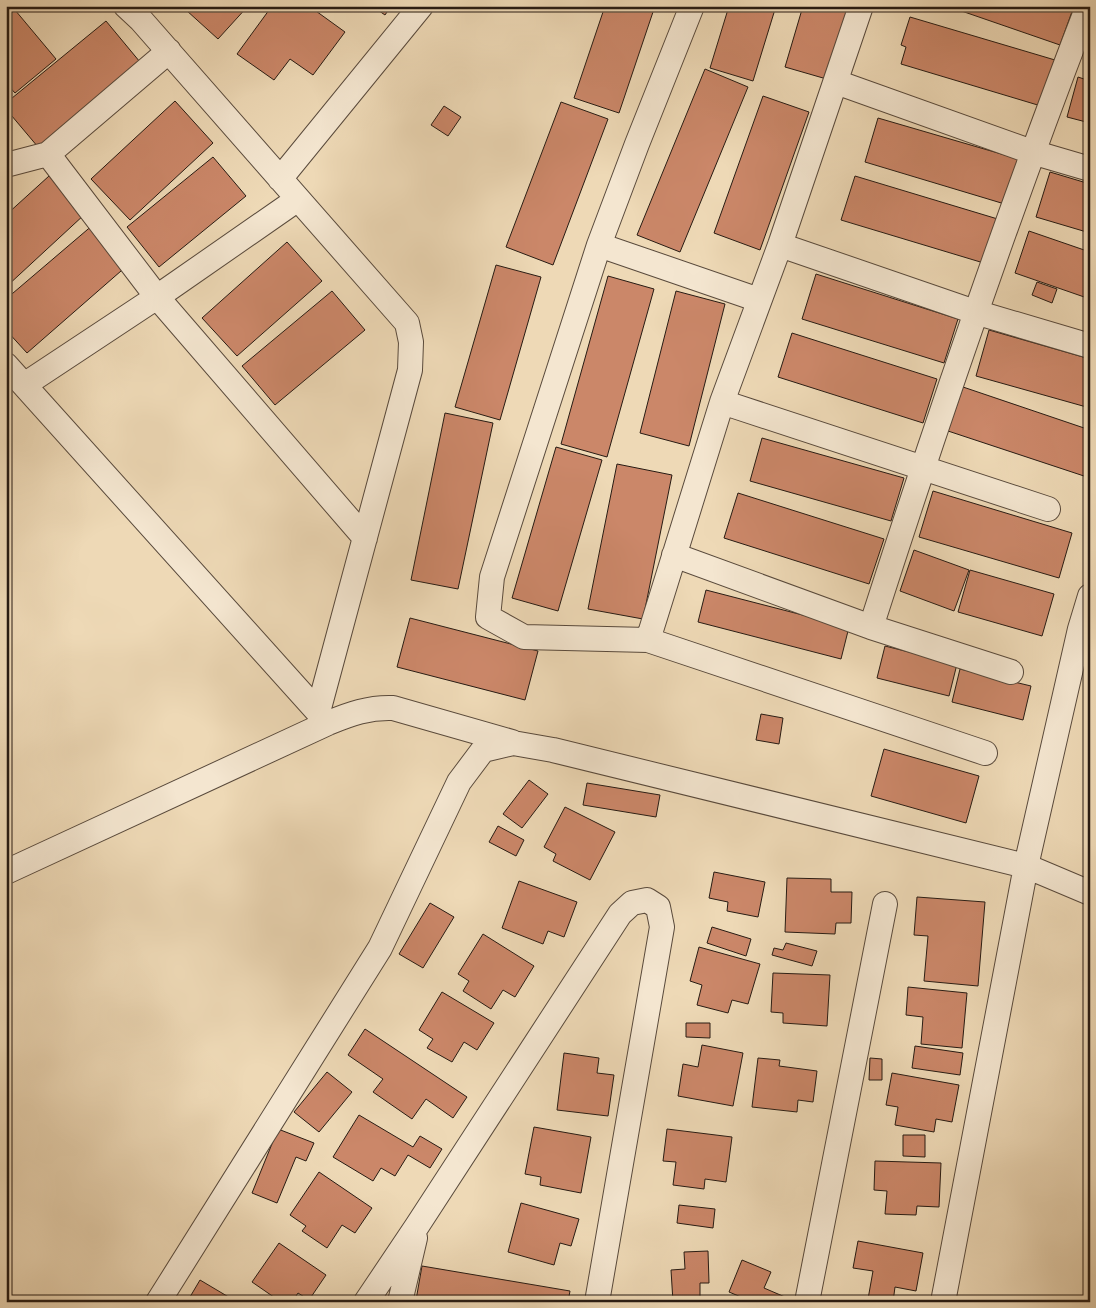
<svg xmlns="http://www.w3.org/2000/svg" width="1096" height="1308" font-family="'Libre Bodoni',serif">
<style>
.building{fill:#cb8769;stroke:#271b13}
.lines{fill:none;stroke-linecap:round;stroke-linejoin:round}
.minor-casing{stroke:#594a3c;stroke-width:26}
.minor{stroke:#f4e6d0;stroke-width:24}
</style>
<rect width="100%" height="100%" fill="#eed9b6"/>
<filter id="stains"><feTurbulence type="fractalNoise" baseFrequency=".004" numOctaves="4"/><feColorMatrix values="0 0 0 0 .2 0 0 0 0 .09 0 0 0 0 .02 0 0 0 .5 -.17"/></filter>
<radialGradient id="worn" r=".72"><stop offset=".6" stop-color="#630" stop-opacity="0"/><stop offset="1" stop-color="#630" stop-opacity=".3"/></radialGradient>
<path class="building" d="M189,6H248L218,39L186,10Z
M272,6H309L345,32L313,75L290,59L274,80L237,54Z
M372,6H391L385,15Z
M605,6H655L619,113L574,98Z
M729,6H776L753,81L710,68Z
M803,6H852L830,80L785,67Z
M947,6H1074L1060,45Z
M15,10L56,59L15,93L6,83V17Z
M910,17L1055,60L1041,106L901,64L906,47L901,45Z
M106,21L140,62L38,147L6,109V103Z
M705,69L748,87L680,252L637,235Z
M1078,77L1090,81V123L1067,117Z
M763,96L809,112L760,250L714,233Z
M175,101L213,143L130,220L91,179Z
M561,102L608,119L553,265L506,247Z
M444,106L461,117L448,136L431,125Z
M878,118L1022,160L1008,205L865,162Z
M213,157L246,196L159,267L127,227Z
M1050,172L1090,184V233L1036,217Z
M49,176L85,214L6,287V215Z
M855,176L1001,220L987,264L841,220Z
M94,224L129,264L27,353L6,330V299Z
M1029,231L1090,252V299L1015,273Z
M287,242L322,281L237,356L202,318Z
M496,265L541,277L500,420L455,407Z
M816,274L958,319L944,363L802,319Z
M608,276L654,289L607,457L561,444Z
M1037,282L1057,289L1052,303L1032,295Z
M332,291L365,330L275,405L242,366Z
M676,291L725,304L689,446L640,433Z
M989,330L1090,359V408L976,376Z
M792,333L937,379L923,423L778,377Z
M963,387L1090,430V478L948,431Z
M445,413L493,423L458,589L411,580Z
M762,438L904,478L891,521L750,481Z
M556,447L602,460L558,611L512,598Z
M617,464L672,475L643,619L588,609Z
M933,491L1072,533L1059,578L919,537Z
M738,493L884,539L869,584L724,538Z
M914,550L969,570L954,611L900,591Z
M970,570L1054,594L1042,636L958,612Z
M706,590L849,627L841,659L698,622Z
M410,618L538,651L525,700L397,667Z
M885,646L957,664L949,696L877,678Z
M960,669L1031,686L1023,720L952,702Z
M761,714L783,718L779,744L756,740Z
M884,749L979,776L966,823L871,796Z
M529,780L548,794L522,828L503,814Z
M587,783L660,795L656,817L583,805Z
M565,807L615,832L590,880L553,861L556,854L544,847Z
M498,826L524,840L516,856L489,842Z
M714,872L765,882L758,917L727,911L728,902L709,898Z
M787,878L831,879V892H852L851,923H836L835,934L785,932Z
M519,881L577,902L564,937L548,931L543,944L502,928Z
M917,897L985,902L978,986L924,981L928,936L914,935Z
M430,903L454,917L423,968L399,954Z
M712,927L751,939L746,956L707,943Z
M483,934L534,966L515,997L503,990L491,1009L463,991L469,981L458,974Z
M786,943L817,951L812,966L772,955L774,948L783,950Z
M699,947L760,964L748,1004L732,1000L728,1013L697,1005L702,985L690,981Z
M773,973L830,975L827,1026L783,1023V1013L771,1012Z
M908,987L967,993L962,1048L921,1044L923,1017L906,1015Z
M442,992L494,1023L477,1050L464,1042L452,1062L427,1048L433,1039L419,1030Z
M686,1023H710V1038L686,1037Z
M365,1029L467,1097L453,1118L426,1099L412,1119L373,1092L383,1079L348,1055Z
M702,1045L743,1053L733,1106L678,1096L683,1064L698,1067Z
M915,1046L963,1053L960,1075L912,1068Z
M564,1053L599,1058L597,1073L614,1075L608,1116L557,1110Z
M758,1058L780,1060L779,1066L817,1071L813,1102L798,1100L797,1112L752,1107Z
M870,1058L882,1059V1080H869Z
M327,1072L352,1092L319,1132L294,1112Z
M892,1073L959,1085L952,1122L936,1119L934,1132L895,1125L898,1107L886,1105Z
M359,1115L413,1147L420,1136L442,1149L430,1168L408,1155L395,1176L381,1168L373,1181L333,1157Z
M534,1127L591,1137L581,1193L540,1185L541,1177L525,1174Z
M278,1129L314,1143L306,1161L296,1157L277,1203L252,1193Z
M667,1129L732,1137L726,1182L705,1179L704,1189L673,1185L676,1162L663,1161Z
M903,1135H925V1157L903,1156Z
M875,1161L941,1163L939,1207L917,1206L916,1215L885,1214L887,1191L874,1190Z
M319,1172L372,1208L355,1233L342,1225L327,1248L302,1231L306,1226L290,1215Z
M521,1203L579,1219L571,1246L560,1243L554,1265L508,1252Z
M679,1205L715,1209L713,1228L677,1223Z
M858,1241L923,1253L916,1291L895,1287L893,1302L868,1299L873,1271L853,1268Z
M279,1243L326,1275L309,1300L298,1293L292,1302H281L252,1282Z
M708,1251L709,1283H700V1302H673L671,1270L685,1269L684,1252Z
M742,1260L771,1272L764,1288L785,1297L783,1302H739L741,1297L729,1292Z
M422,1266L570,1291L568,1302H424L416,1300Z
M200,1280L237,1302H187Z"/>
<g class="lines">
<g class="minor-casing">
<path id="minor" d="M126,6L141,20L407,323L411,342L410,370L318,712
M861,6L780,245L722,402L648,640L985,753
M836,82L1032,152L1090,169
M6,165L48,154L169,51
M280,179L421,6
M298,199L157,297L365,538
M599,245L759,300
M780,245L975,312L1090,346
M6,365L327,722
M24,385L157,297L48,154
M722,402L1048,509
M674,555L871,627L1011,672
M871,627C938,418 1009,211 1088,6
M648,640L524,637L488,617L492,577L599,245L637,144L692,6
M6,872L328,723C350,714 369,707 393,708L512,742
M158,1302L380,948L459,782L483,750L513,743L553,750L1026,866L1090,893
M366,1302L417,1226L620,914L632,903L647,900L658,907L662,927L597,1302
M400,1302L415,1238
M807,1302L885,904
M943,1302L1026,866L1080,629L1090,596"/>
</g>
<use href="#minor" class="minor"/>
</g>
<rect width="1096" height="1308" fill="none" stroke="#eed9b6" stroke-width="25"/>
<rect x="8" y="8" width="1081" height="1293" fill="none" stroke="#271b13" stroke-width="2.5"/>
<rect x="12" y="12" width="1071" height="1283" fill="none" stroke="#271b13"/>
<rect width="100%" height="100%" filter="url(#stains)"/>
<rect width="100%" height="100%" fill="url(#worn)"/>
</svg>
